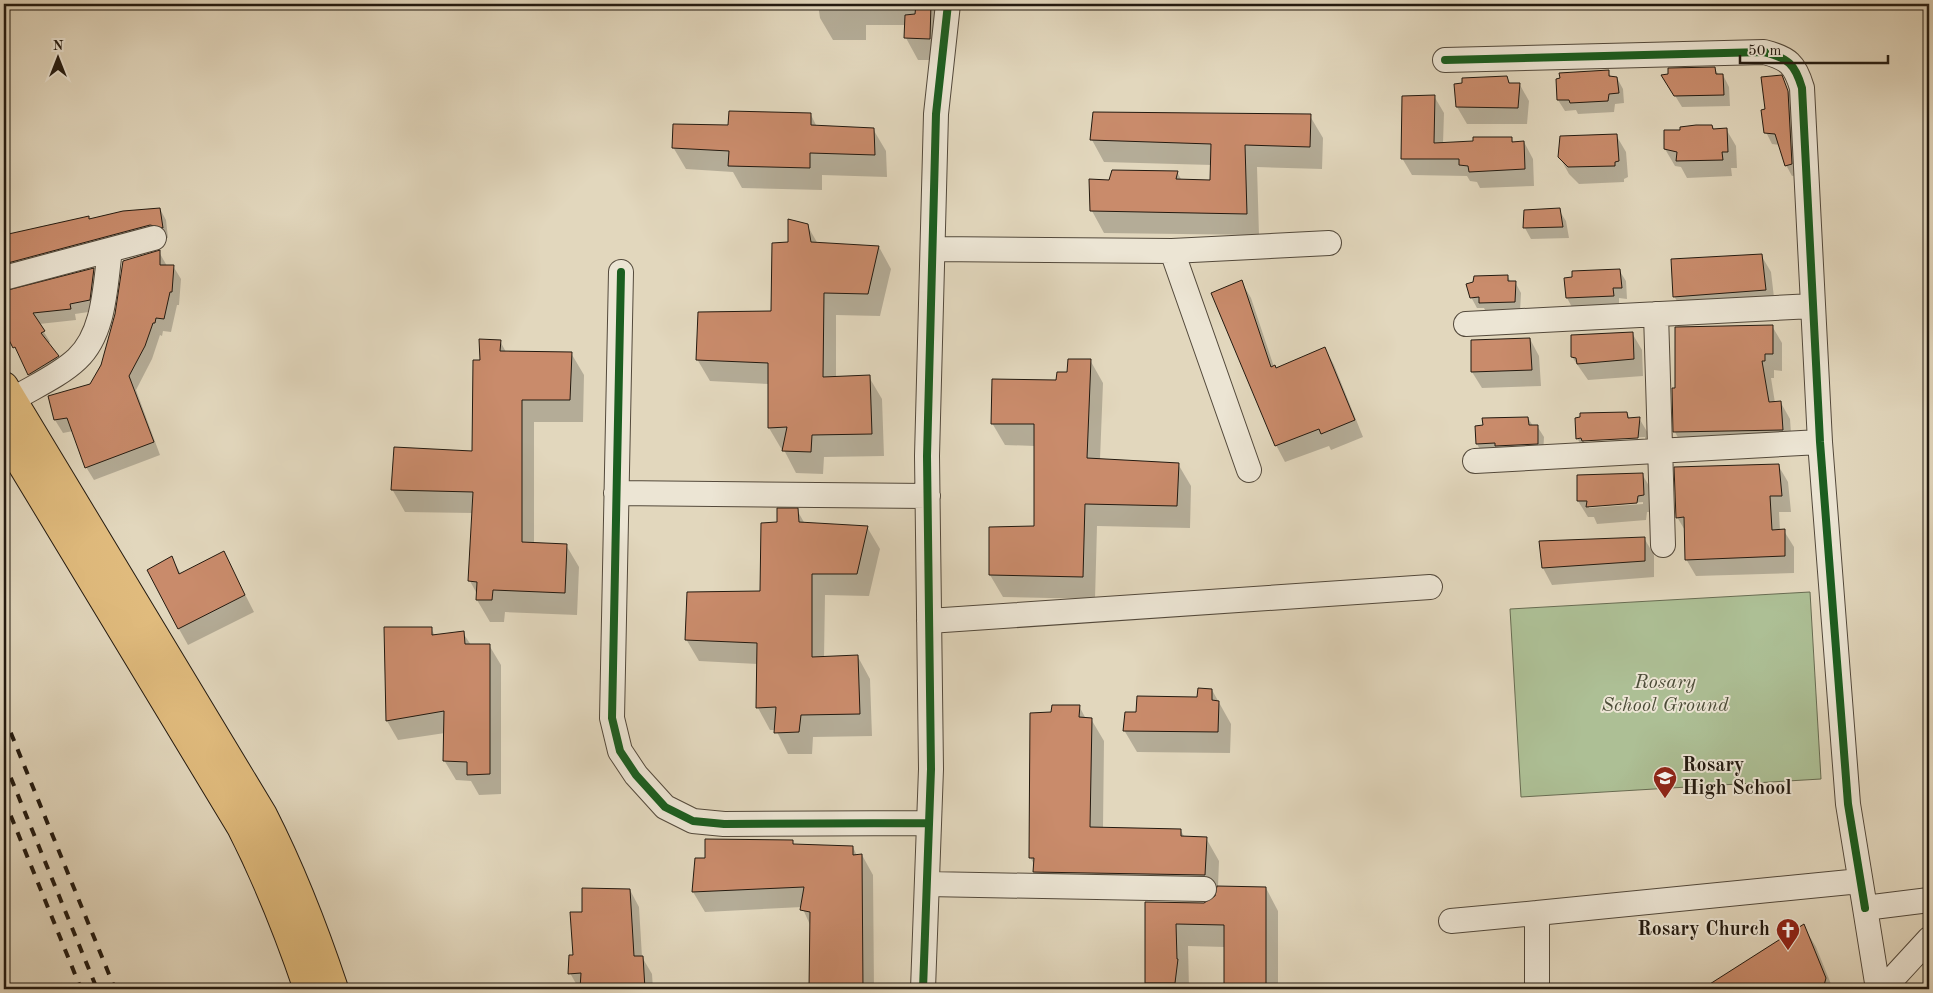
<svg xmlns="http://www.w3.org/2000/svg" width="1933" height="993" font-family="'Old Standard TT',serif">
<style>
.green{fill:#adbf95;stroke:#686c52}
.shadow{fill:#0003;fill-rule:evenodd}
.building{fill:#c98b6b;stroke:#231a10}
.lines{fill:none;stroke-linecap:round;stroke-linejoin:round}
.minor-casing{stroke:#53493b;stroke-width:26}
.major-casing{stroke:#231a10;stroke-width:30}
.minor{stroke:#ece5d4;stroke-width:24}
.major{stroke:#e1bc7e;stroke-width:28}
.rail{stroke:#231a10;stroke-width:4;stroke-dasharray:9 9;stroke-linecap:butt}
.cycleway-casing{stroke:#ece5d4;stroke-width:11}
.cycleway{stroke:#1b5e20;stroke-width:8}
.labels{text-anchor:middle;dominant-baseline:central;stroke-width:4;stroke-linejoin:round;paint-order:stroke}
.park-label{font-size:20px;font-style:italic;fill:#4c4c38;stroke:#ece5d4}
.poi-label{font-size:20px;font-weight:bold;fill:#231a10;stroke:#ece5d4;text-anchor:start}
</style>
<rect width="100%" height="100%" fill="#e2d7bd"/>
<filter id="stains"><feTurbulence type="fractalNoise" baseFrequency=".004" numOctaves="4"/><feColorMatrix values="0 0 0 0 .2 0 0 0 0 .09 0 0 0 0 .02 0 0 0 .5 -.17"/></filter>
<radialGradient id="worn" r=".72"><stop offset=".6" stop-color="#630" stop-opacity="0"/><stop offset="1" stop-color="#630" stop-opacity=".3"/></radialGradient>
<path class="green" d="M1810,592L1821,779L1521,797L1510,609Z"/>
<path class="shadow" d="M818,4H944L942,60H918L906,38V25H866V40H833L820,18Z
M1714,68L1719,75H1723L1729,87L1730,106L1682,107L1663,76Z
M1608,72L1612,78H1617L1623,89L1624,103L1615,104L1614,112L1578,114L1576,110L1565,111L1558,100L1561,79Z
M1781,76L1794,103L1798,175L1792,176L1786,165L1780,145L1772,144L1766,132V110Z
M1506,77L1511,85H1520L1529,101L1527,124H1467L1457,107Z
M1434,96L1444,113L1443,144L1511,138L1514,143L1524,142L1533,159L1534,186L1480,188L1477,182L1470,181L1467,176L1412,175L1402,158Z
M811,115L817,127L873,129L886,151L887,177L822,175V190L742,188L733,172L686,169L673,147Z
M1310,116L1323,138L1322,169L1257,167L1259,235L1104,233L1092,211L1110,181L1177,172L1182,181H1211L1212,165L1104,162L1092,140Z
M1712,126L1714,130L1726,129L1736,146L1737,168H1731L1732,176L1687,178L1681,167L1675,166L1665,149L1681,131Z
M1616,135L1626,152L1628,177L1624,179V182L1579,184L1569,174L1559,156Z
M160,209L166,220L168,238L157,235L4,276V236L39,230L38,227L53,224L55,226Z
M1559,210L1566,221L1569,238L1531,239L1525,228V212Z
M807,225L818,244L879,247L891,269L880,316L836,315V377H869L882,399L884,456L824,457L823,474L796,473L784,450H782L769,428V384L710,381L697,359L772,312L789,243Z
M159,252L167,266H173L181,279L179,305H177L171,332L163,331L162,336L160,335L152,359L136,390L160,455L94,480L86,467L73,431L63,433L55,420L49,397L90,385Z
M1761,255L1771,272L1775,306L1684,313L1674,296Z
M93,270L100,280L95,311L75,314L76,320L39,324L50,342L47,344L64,368L36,385L6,332L4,333V292Z
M1619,270L1626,281L1627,299L1619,298V307L1573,309L1567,298L1566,279Z
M1507,276L1511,282H1515L1521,293L1520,312L1487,314L1484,308H1477L1471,297Z
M1241,281L1251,298L1274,367L1276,369L1325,348L1334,365L1363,437L1331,450L1329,446L1285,462L1276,445Z
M1772,326L1782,343V371L1774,370V378H1771L1775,403H1781L1790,419L1792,447L1684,449L1675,432Z
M1632,333L1642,350L1643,376L1588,380L1572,357Z
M1530,339L1539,356L1541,386L1482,388L1472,372Z
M500,341L506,352L571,353L584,375L583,422H534V544L566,545L579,567L577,615L505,612L504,622H490L477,600V594L470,581L473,513L405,512L392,489L473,452L481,361Z
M1090,360L1103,383L1100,460L1178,464L1191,486L1190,528L1097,526L1095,599L1003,597L990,575L991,528H1035V446L1005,445L992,423Z
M1627,413L1630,419L1639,418L1649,435L1647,455H1587L1577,438ZM1645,437V439L1584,442V440Z
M1528,418L1533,426H1537L1544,437L1543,455H1483L1477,444Z
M1778,465L1788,482L1791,512H1779L1780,531H1784L1794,547V573L1696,576L1686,559V532L1677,517Z
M1642,474L1652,491L1653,512H1647L1646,520L1597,524L1594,517H1588L1578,501ZM1643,502V504L1589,508V506Z
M797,510L805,524L867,527L880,549L869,596L825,595L824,658L858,657L870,679L872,736L813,737L812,754H788L776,730H770L758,708V664L699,661L686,639L761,592L778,523Z
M1644,538L1654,555V577L1552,585L1543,568Z
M224,553L254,612L188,645L179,629L172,558L181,574Z
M431,628L435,636L463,633L471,645H489L501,665V794L479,795L471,781L456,780L444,760L445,733L398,740L387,721Z
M1212,690L1231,724L1230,753L1137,752L1124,730L1137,713L1198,698Z
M1079,706L1086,719H1091L1104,741L1103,828L1181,831L1185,838H1206L1219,861L1218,887L1266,888L1278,911V989H1225V947L1188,946L1189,989H1150L1146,983V903L1204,904L1217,897L1047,894L1034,872L1035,866L1030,857L1052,713Z
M792,841L794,845L853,847L857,856L862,855L873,875L874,989H810L811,927L802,907L705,912L693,892L706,859Z
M630,890L639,907L642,957L652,974L653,989H579L570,973L583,913Z
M1803,925L1816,947L1833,989H1709L1708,987Z"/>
<path class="building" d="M916,4H931L930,39L904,38L905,15L915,14Z
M1715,67L1716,74H1723L1724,95L1674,96L1661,75L1668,74V68Z
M1609,70V76L1617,77L1619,93L1609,94L1608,101L1570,103L1569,100H1557L1556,79L1560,78L1559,73Z
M1782,75L1788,91L1792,164L1785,166L1775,134L1764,133L1761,110L1765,109L1761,77Z
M1507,76L1509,83H1520L1518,108L1456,107L1454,84L1462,83V78Z
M1435,95L1434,143L1473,141V137H1512V142L1524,141L1525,169L1469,172L1468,166L1459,165V159H1401L1402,96Z
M729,111L811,113V125L874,128L875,155L810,153V168L728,166L729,151L672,148L673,124L728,125Z
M1093,112L1311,114L1310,147L1245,145L1247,214L1090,211L1089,179L1109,180L1112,170L1178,171L1176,179L1210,180L1211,144L1090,140Z
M1696,125H1712L1713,129L1727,128L1728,152H1722L1723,160L1676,161L1677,152L1664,149V130H1680V127Z
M1617,134L1619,161L1615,162V166L1568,167L1558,157L1560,136Z
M160,208L163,228L150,225L4,264V235L89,216V219L123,211Z
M1560,208L1563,227L1523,228L1524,210Z
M788,219L808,224L811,242L879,246L868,294L824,293L823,377L870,375L872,434L812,435L811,452L782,451L787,427L768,428V363L696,360L698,312L771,311L772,243L788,242Z
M160,250V265H174L172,292H170L164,319L156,318L155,323H153L145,346L129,376L154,442L85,468L67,418L54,420L48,396L90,384L101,365L115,314L123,261Z
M1762,254L1766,290L1673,297L1671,259Z
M94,268L90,300L70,304L71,309L33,313L45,331L41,333L59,356L28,375L15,347L13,348L4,330V291Z
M1620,269L1622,288H1613L1614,296L1566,298L1564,278L1572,277V271Z
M1508,275V281H1516L1515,302L1479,303V297L1470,298L1466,284L1473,282L1474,276Z
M1242,280L1271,367L1275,365L1276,368L1325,347L1355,420L1321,434L1319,429L1275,446L1211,293Z
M1773,325V354H1765V361H1762L1769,402L1781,401L1783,430L1673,432L1672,388H1675V327Z
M1633,332L1634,359L1577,364L1576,358L1571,357V335Z
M1530,338L1532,370L1471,372V340Z
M479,339L501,340L500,351L572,352L570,400H522V542L567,544L565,593L493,590L492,600H476L477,582L468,581L473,492L391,490L394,447L472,451L473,360H480Z
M1068,359H1091L1087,458L1179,463L1177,506L1085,504L1083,577L989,575V527L1034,526V424H991L992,379L1056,380L1057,372H1067Z
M1627,412L1628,418L1640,417L1638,438L1582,441L1581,438L1576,439L1575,418L1580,417V413Z
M1528,417L1529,425H1538V444L1495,446V443L1476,444L1475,426L1483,425L1482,418Z
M1779,464L1782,496H1770L1772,530L1785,529V556L1685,560L1684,517L1676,518L1674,467Z
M1643,473L1644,495L1638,496L1637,503L1586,507L1587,501H1577V475Z
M777,508H798L799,522L868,526L857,574H812V657L858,655L860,714L801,715L799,732L774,733L776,707L756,708L757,643L685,640L687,592L760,591L761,523L777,522Z
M1645,537V561L1542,568L1539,541Z
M224,551L245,595L178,629L147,570L172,556L179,574Z
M384,627H432V635L464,631L465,644H490V774L467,775V762L443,761L444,711L386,721Z
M1198,688L1212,689V700L1219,701L1218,732L1123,731L1125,712H1136L1137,696L1197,697Z
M1052,705H1080L1079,717L1092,718L1090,827L1181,829V836L1207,837L1205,875L1033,872L1034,858H1029L1030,713L1051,712Z
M705,839L793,840V844L853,846V855L862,854L863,989H809L810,912L800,910L804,887L692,892L695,858H705Z
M1217,886L1266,887V989H1224V925L1176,924L1177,959H1178L1175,983H1145V902L1204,903L1215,896Z
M582,888L630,889L634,956H643L645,989H580L581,973L568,974L569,955H573L570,912H582Z
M1804,924L1826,978L1823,989H1702Z"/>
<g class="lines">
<g class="minor-casing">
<path id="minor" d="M1445,60L1764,52C1788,58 1795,64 1802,88L1820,442L1848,804L1865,908
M933,249L1172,251L1329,243
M1172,251L1249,470
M621,272L612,718L620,751L636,775L665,807L693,821L724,824L929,823
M4,278L154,238
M1656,314L1663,545
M1466,324L1813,306
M12,400C33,387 59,376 77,359C105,333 105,285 110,250
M1475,461L1820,442
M616,493L928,496
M929,621L1430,587
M927,884L1204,889
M1451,921L1537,913
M923,989L931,769L927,456L936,114L948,4
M1537,989V913L1860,881
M1878,989L1865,908L1929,900
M1883,989L1929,939"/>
</g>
<g class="major-casing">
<path id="major" d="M4,386L263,815C292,872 314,929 334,989
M4,435L241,827C268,880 289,933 308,989"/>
</g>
<use href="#minor" class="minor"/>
<use href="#major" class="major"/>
<path class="rail" d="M4,716L115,989
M4,761L97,989
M4,799L81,989"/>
<g class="cycleway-casing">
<path id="cycleway" d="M1445,60L1764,52C1788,58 1795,64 1802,88L1820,442L1848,804L1865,908
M621,272L612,718L620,751L636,775L665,807L693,821L724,824L929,823
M923,989L931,769L927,456L936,114L948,4"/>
</g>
<use href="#cycleway" class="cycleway"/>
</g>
<defs>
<g id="school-pin" transform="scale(1.25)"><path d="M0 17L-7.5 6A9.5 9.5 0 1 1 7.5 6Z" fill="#8f2418" stroke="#ece5d4"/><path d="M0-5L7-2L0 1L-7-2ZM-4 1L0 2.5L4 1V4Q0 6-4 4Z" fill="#fff"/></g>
<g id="church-pin" transform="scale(1.25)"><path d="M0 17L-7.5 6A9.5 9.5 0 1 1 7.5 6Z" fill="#8f2418" stroke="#ece5d4"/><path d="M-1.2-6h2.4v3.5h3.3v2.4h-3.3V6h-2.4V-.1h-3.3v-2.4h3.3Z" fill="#fff"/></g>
</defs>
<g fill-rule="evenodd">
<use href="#school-pin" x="1665" y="778"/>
<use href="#church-pin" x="1788" y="930"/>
</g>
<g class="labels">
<g class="park-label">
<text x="1665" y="683">Rosary<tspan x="1665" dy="23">School Ground</tspan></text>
</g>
<g class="poi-label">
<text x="1682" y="766">Rosary<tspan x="1682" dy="23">High School</tspan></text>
<text x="1770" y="930" text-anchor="end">Rosary Church</text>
</g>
</g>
<rect width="1933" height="993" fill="none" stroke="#e2d7bd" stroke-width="20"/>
<rect x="5" y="5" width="1923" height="983" fill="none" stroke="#231a10" stroke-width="2.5"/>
<rect x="10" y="10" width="1913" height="973" fill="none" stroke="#231a10"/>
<g transform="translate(58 58)" stroke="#ece5d4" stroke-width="4" paint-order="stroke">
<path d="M0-4L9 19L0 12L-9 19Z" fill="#231a10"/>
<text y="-8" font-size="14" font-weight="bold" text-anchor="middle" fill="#231a10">N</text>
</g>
<path d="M1740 55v8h148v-8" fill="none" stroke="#231a10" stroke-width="2.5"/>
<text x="1748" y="55" font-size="15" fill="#231a10" stroke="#ece5d4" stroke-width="4" paint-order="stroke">50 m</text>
<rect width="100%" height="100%" filter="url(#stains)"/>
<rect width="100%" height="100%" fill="url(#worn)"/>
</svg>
